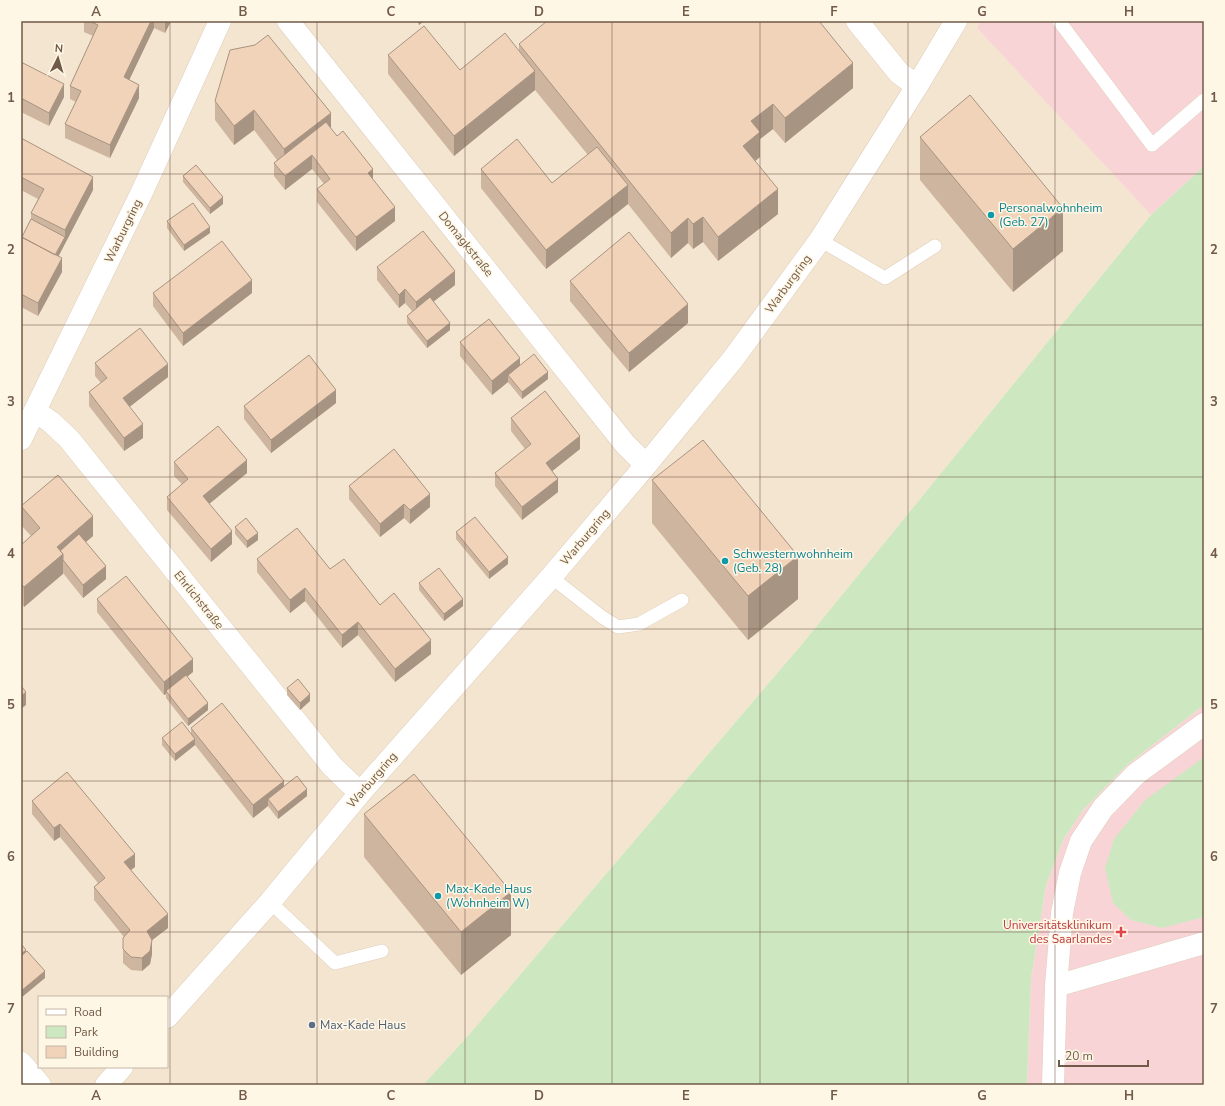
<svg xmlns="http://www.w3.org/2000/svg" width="1225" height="1106" font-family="'Nunito Sans',sans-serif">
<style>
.residential{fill:#f3e5cf;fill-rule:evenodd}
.medical{fill:#f9d4d6}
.green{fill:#cde8c0}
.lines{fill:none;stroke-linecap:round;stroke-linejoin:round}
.service-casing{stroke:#dfcfbd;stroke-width:14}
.minor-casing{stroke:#dfcfbd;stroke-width:23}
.service{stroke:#fff;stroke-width:13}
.minor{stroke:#fff;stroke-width:22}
.wall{fill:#ceb59f}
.shaded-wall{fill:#a89482}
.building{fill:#f0d3b9;stroke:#a89482}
.grid{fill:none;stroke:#725a48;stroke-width:1;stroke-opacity:0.55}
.culture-dot{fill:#0f9aa8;stroke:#fff7e6;stroke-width:1.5}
.health-dot{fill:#e0444e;stroke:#fff7e6;stroke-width:1.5}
.service-dot{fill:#5c6f8a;stroke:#fff7e6;stroke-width:1.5}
.labels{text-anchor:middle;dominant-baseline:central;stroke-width:3;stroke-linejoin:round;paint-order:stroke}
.culture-label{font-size:12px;fill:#0d838f;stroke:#fff7e6;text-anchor:start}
.street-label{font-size:12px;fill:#725a48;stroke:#fff7e6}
.health-label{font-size:12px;fill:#be3a42;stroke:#fff7e6;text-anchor:end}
.service-label{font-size:12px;fill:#4e5e75;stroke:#fff7e6;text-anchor:start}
.neatline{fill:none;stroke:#725a48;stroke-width:1.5}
.grid-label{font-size:13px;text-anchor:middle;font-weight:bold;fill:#725a48}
</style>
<rect width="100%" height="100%" fill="#fbf3e1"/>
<path class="residential" d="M21,21H980L977,28L1151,215L803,643L468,1036L423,1085H21ZM39,997H167V1067H39Z"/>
<path class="medical" d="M980,21H1204V166L1151,215L977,28Z
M1204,705V1085H1027L1031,979L1046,886L1063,840L1083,810L1127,765Z"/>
<path class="green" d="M1204,166V705L1127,765L1083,810L1063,840L1046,886L1031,979L1027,1085H423L468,1036L803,643L1151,215Z
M1204,757V917L1162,928L1131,920L1113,903L1105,868L1114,839L1145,800Z"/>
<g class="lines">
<g class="service-casing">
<path id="service" d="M1059,21L1152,145L1204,100
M820,240L885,278L935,246
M551,577L602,617L618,627L639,624L682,600
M270,902L335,963L382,951"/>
</g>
<g class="minor-casing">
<path id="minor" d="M288,21L625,444L646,465
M857,21L899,73L917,86
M35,411L51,422L69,439L332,766L360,793
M21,439L141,194L220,21
M1056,986L1204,943
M167,1017L270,902L360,793L551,577L646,465L733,359L820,240L917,86L956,21
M21,1063L40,1085
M106,1085L122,1067
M1053,1085L1056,986L1062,913L1070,873L1081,841L1103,808L1136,774L1204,724"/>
</g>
<use href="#service" class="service"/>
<use href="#minor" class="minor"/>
</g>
<path class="wall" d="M84,21H171L165,33L154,28L129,80L139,98L110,158L65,138V124L76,102L70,99V86L93,36L84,32Z
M417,21H424L419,25Z
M519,44L853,88L785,143L773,129L760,139V157L755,161L778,214L718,261L703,242L693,249L688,243L671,258L628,204L546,269L481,188V169L552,183L588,155L535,90L454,156L388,74V55L460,70L519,50Z
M21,62L64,97L49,126L21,112Z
M215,101L331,129L373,180L395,221L356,251L317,202V189L324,184L312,169L285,190L274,176V163L277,160L254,130L234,145L215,120Z
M920,137L1063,251L1013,292L920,180Z
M21,138L93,190L58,256L62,272L38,316L21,307V237H22L31,219V213L38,199L21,190Z
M183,176L223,204L210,214L183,182Z
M167,221L210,233L184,251L167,228Z
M377,267L455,285L433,302L450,330L427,348L407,323V316L412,311L405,303L399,308L377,280Z
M570,281L688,323L629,372L570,301Z
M153,293H252L183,346L153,306Z
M460,342L520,365L548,379L522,399L508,382L492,395L460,356Z
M95,363L168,377L129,407L143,438L124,451L89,406V392L101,383L95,376Z
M336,403L271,453L244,419V406Z
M511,418L580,449L552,471L558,492L522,520L495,486V473L525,449L511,431Z
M174,462L247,473L209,504L232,544L211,562L167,510V497L182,484L174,476Z
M652,480L798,599L748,640L652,523Z
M349,486L430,507L410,524L404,518L380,537L349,499Z
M21,506L93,536L86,542L106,579L83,598L63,573L24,607L21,603V545L31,536L21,525Z
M235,527L258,540L247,548L235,534Z
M456,532L508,564L489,579L456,539Z
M257,559L330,569L380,605L431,654L395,682L358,635L342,648L305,601L290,613L257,572Z
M419,583L463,606L444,621L419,590Z
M97,599L193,672L187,676L208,710L188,726L166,698V694L164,695L97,612Z
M287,688L310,701L300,710L287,695Z
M191,728L284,787L307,796L278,819L268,806L253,818L195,745L175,761L162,745V738L191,734Z
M32,801L135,867L131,870L168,928L152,940V954L150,964L142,971L131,970L123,963V938L124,937L94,900V887L98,883L60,837L54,841L32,814Z
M364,814L511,935L461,975L364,857Z
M39,1019V1029L38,1027V1020Z"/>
<path class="shaded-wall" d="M151,21H154V28L124,91V77Z
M165,21H171L165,33Z
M419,21H424L419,25Z
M853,63V88L785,143V118Z
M535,71V90L454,156V136Z
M64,84V97L49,126V113Z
M139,85V98L110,158V145Z
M773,104V129L760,139V157L743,171V146L751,121Z
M254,110V130L234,145V126Z
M331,113V132L284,168V149Z
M312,155V169L285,190V176Z
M373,169V182L368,173Z
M93,177V190L53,267V260L65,237V230Z
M628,185V204L546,269V250Z
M778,189V214L718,261V237Z
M223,197V204L210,214V208Z
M395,207V221L356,251V237Z
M1063,208V251L1013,292V249Z
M703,217V242L693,249V224Z
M688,218V243L671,258V233Z
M210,227V233L184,251V245Z
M62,258V272L38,316V303Z
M455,271V285L416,315V302Z
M252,280V293L183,346V333Z
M405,289V303L399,308V295Z
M688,304V323L629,372V353Z
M450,323V330L427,348V341Z
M520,358V372L508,375V382L492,395V381Z
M168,364V377L123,412V398Z
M548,372V379L522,399V392Z
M336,390V403L271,453V440Z
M143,424V438L124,451V438Z
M580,436V449L546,476V463Z
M247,460V473L203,509V496Z
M558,479V492L522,520V507Z
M430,494V507L410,524V510Z
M404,504V518L380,537V524Z
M93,516V536L63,561V560V574L24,607V587L57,547Z
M232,531V544L211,562V549Z
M258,533V540L247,548V541Z
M798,556V599L748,640V596Z
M508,557V564L489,579V572Z
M106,566V579L83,598V585Z
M305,588V601L290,613V600Z
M463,599V606L444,621V614Z
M358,622V635L342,648V635Z
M431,640V654L395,682V669Z
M193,659V672L167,693L166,691V694L164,695V682Z
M26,692V705L21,709V696Z
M310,694V701L300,710V703Z
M208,703V710L188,726V719Z
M195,739V745L175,761V754Z
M284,781V794L268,799V806L253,818V805Z
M307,789V796L278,819V812Z
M60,824V837L54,841V828Z
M135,854V867L124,875V862Z
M511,892V935L461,975V932Z
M168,914V928L147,944V931Z
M152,940V954L150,964L142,971V958Z
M26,950V957L21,961V954Z
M45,971V978L21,998V991Z"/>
<path class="building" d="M89,21H151L124,77L139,85L110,145L65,124L81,91L70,86L98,25Z
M547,21H819L853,63L785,118L773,104L751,121L760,132L743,146L778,189L718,237L703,217L693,224L688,218L671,233L519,44Z
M424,26L460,70L505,33L535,71L454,136L388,55Z
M268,35L331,113L284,149L254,110L234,126L215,101L230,50L255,45Z
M21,62L64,84L49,113L21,98Z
M970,95L1063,208L1013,249L920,137Z
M326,122L337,136L343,131L373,169L368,173L395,207L356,237L317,189L330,179L312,155L285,176L274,163Z
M21,138L93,177L65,230L31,213L44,189L21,177Z
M517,139L552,183L597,147L628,185L546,250L481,169Z
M196,165L223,197L210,208L183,176Z
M193,203L210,227L184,245L167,221Z
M31,219L65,237L55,255L22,237Z
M423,231L455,271L416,302L405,289L399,295L377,267Z
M629,232L688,304L629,353L570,281Z
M21,237L62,258L38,303L21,294Z
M222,241L252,280L183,333L153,293Z
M430,297L450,323L427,341L407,316Z
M489,319L520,358L492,381L460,342Z
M140,328L168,364L123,398L143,424L124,438L89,392L107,378L95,363Z
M534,354L548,372L522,392L508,375Z
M309,355L336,390L271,440L244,406Z
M545,391L580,436L546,463L558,479L522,507L495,473L531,444L511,418Z
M218,426L247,460L203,496L232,531L211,549L167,497L188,479L174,462Z
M703,440L798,556L748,596L652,480Z
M394,449L430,494L410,510L404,504L380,524L349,486Z
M58,475L93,516L57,547L63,554L24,587L21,584V545L40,528L21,506Z
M475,517L508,557L489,572L456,532Z
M246,518L258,533L247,541L235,527Z
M297,528L330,569L344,559L380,605L394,593L431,640L395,669L358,622L342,635L305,588L290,600L257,559Z
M79,534L106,566L83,585L63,560V554L60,551Z
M439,568L463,599L444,614L419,583Z
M126,576L193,659L164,682L97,599Z
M186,675L208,703L188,719L166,691Z
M298,679L310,694L300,703L287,688Z
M21,686L26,692L21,696Z
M222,703L284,781L253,805L191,728Z
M182,722L195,739L175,754L162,738Z
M67,772L135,854L124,862L168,914L147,931L152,940L150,951L142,958L131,957L123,949V938L130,930L94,887L105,878L60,824L54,828L32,801Z
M414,774L511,892L461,932L364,814Z
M297,776L307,789L278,812L268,799Z
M21,944L26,950L21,954Z
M27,951L45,971L21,991V956Z"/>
<path class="grid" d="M170,21V1085M317,21V1085M465,21V1085M612,21V1085M760,21V1085M908,21V1085M1055,21V1085M21,174H1204M21,325H1204M21,477H1204M21,629H1204M21,781H1204M21,932H1204"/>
<g class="culture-dot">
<circle cx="991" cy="215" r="4"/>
<circle cx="725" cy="561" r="4"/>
<circle cx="438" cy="896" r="4"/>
</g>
<path class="health-dot" d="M1119 926h4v4h4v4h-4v4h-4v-4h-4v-4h4z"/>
<circle class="service-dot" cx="312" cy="1025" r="4"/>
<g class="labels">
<g class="culture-label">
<text x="999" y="208">Personalwohnheim<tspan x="999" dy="14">(Geb. 27)</tspan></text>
<text x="733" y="554">Schwesternwohnheim<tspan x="733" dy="14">(Geb. 28)</tspan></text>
<text x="446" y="889">Max-Kade Haus<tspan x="446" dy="14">(Wohnheim W)</tspan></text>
</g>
<g class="street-label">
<text transform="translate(123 231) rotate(-64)">Warburgring</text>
<text transform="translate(466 244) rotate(51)">Domagkstraße</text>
<text transform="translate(788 284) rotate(-54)">Warburgring</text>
<text transform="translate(585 537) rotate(-50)">Warburgring</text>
<text transform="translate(199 600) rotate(51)">Ehrlichstraße</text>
<text transform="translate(372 780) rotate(-49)">Warburgring</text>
</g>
<g class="health-label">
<text x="1112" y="925">Universitätsklinikum<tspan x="1112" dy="14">des Saarlandes</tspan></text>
</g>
<g class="service-label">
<text x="320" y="1025">Max-Kade Haus</text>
</g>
</g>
<rect width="1225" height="1106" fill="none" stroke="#fff7e6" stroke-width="44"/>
<rect x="38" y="996" width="130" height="72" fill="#fff7e6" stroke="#c7b8a7"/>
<rect x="46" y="1009" width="20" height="6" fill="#ffffff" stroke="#c7b8a7"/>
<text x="74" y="1016" font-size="12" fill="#725a48">Road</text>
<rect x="46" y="1026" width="20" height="12" fill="#cde8c0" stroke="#c7b8a7"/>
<text x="74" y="1036" font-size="12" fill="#725a48">Park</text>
<rect x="46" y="1046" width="20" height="12" fill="#f0d3b9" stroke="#c7b8a7"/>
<text x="74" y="1056" font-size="12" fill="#725a48">Building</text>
<g transform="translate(58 58) rotate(5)" stroke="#fff7e6" stroke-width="3" paint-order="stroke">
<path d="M0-3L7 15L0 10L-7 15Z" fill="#725a48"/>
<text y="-6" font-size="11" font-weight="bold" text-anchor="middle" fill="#725a48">N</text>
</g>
<path d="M1059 1060v6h89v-6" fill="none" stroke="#725a48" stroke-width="2"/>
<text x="1065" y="1060" font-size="12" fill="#725a48" stroke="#fff7e6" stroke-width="3" paint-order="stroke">20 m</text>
<rect x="22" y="22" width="1181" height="1062" class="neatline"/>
<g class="grid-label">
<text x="96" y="16">A</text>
<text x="243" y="16">B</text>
<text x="391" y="16">C</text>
<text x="539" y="16">D</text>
<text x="686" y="16">E</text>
<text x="834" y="16">F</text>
<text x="982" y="16">G</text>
<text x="1129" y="16">H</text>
<text x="11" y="102">1</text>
<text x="1214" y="102">1</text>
<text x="11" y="254">2</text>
<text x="1214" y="254">2</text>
<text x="11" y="406">3</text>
<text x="1214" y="406">3</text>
<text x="11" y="558">4</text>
<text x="1214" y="558">4</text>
<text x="11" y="709">5</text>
<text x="1214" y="709">5</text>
<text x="11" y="861">6</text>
<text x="1214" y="861">6</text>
<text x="11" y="1013">7</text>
<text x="1214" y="1013">7</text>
<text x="96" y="1100">A</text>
<text x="243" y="1100">B</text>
<text x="391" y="1100">C</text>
<text x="539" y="1100">D</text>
<text x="686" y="1100">E</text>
<text x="834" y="1100">F</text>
<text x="982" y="1100">G</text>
<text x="1129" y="1100">H</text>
</g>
</svg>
